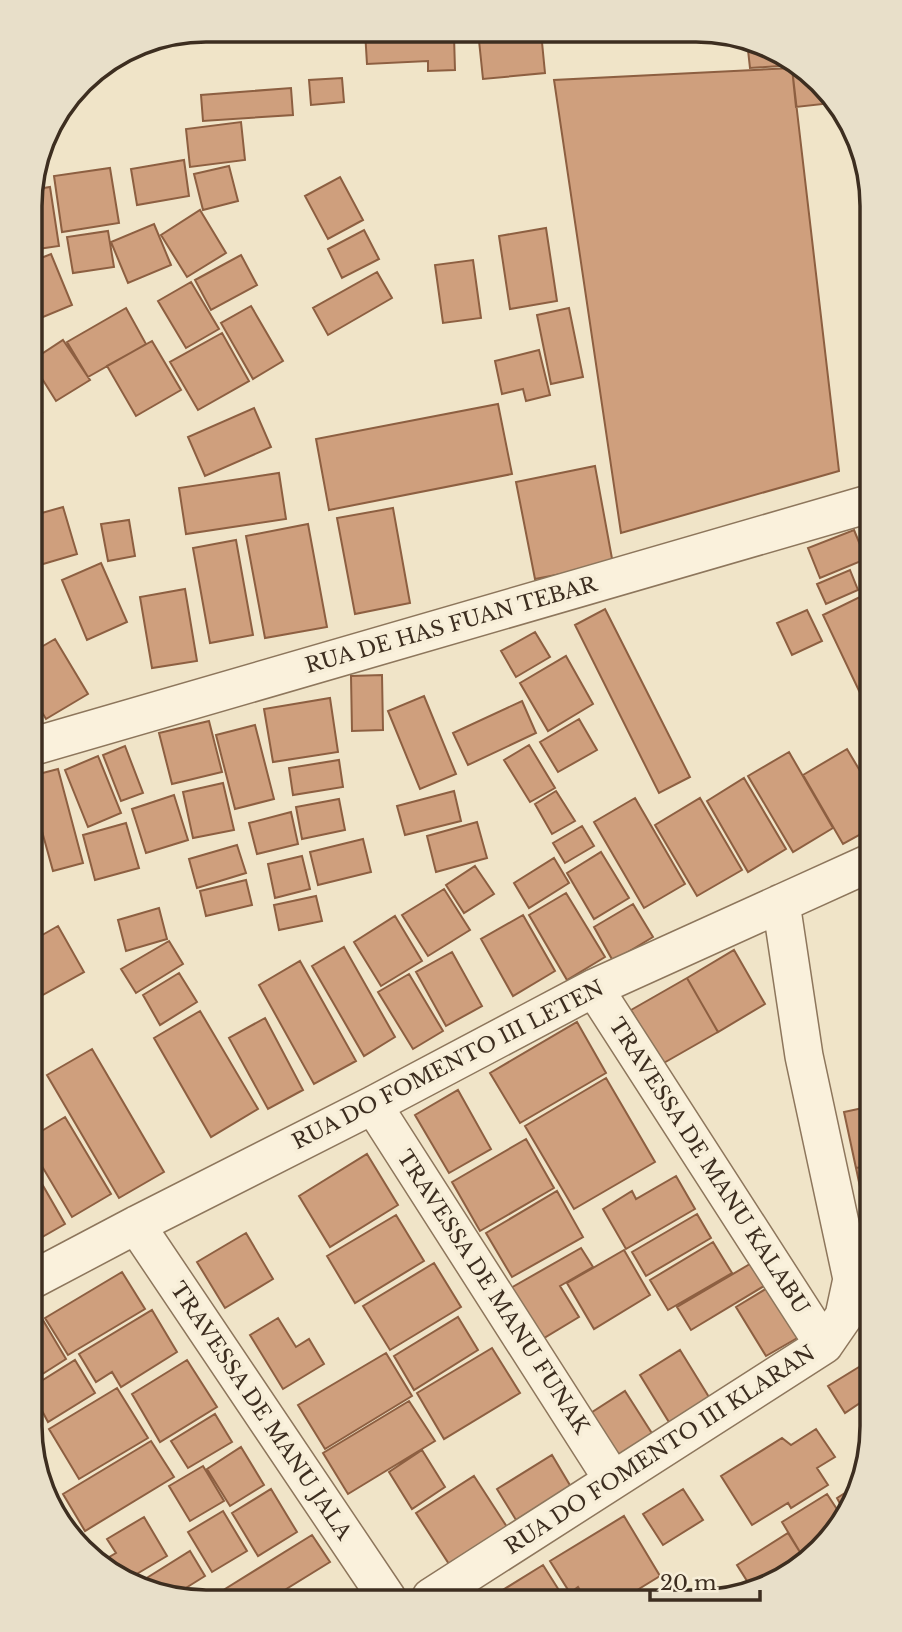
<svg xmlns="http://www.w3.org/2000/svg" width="902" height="1632" font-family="'Libre Baskerville',serif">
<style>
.building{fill:#cf9f7d;stroke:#8d5f41;stroke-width:2}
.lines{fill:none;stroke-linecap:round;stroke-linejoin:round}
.minor-casing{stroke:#8d765c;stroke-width:40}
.minor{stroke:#faf1dc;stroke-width:37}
.labels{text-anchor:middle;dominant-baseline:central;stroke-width:7;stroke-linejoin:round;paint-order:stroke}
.street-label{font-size:21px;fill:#3d2e20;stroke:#f7eed8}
.rim{fill:none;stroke:#3d2e20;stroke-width:3.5}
</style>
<rect width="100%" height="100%" fill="#f0e4c8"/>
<path class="building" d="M365,31H426V38L454,36L455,70L428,71V61L367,64Z
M478,31L541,32L545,73L483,79Z
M656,33H687V39L656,41Z
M747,41L794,65L750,68Z
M799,67L812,73L832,103L796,107L792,68Z
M792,68L839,471L621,533L554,80Z
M342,78L344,102L311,105L309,80Z
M291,88L293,115L203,121L201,95Z
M241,122L245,160L190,167L186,129Z
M184,160L189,196L137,205L131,169Z
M229,166L238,201L203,210L194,174Z
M110,168L119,223L62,232L54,176Z
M340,177L363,220L328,239L305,196Z
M50,187L59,246L31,250V190Z
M200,210L226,253L187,277L161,235Z
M154,224L171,265L128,283L111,242Z
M546,228L557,301L510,309L499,236Z
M364,230L379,259L342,278L328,249Z
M108,231L114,267L73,273L67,237Z
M51,254L72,305L31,322V262Z
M241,255L257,285L211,310L195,280Z
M473,260L481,318L443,323L435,265Z
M377,272L392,298L328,335L313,308Z
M191,282L219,329L186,348L158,301Z
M251,306L283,361L253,379L221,323Z
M126,308L146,344L88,377L67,342Z
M569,308L583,377L551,384L537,315Z
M222,333L249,381L198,410L170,362Z
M63,340L90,380L56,401L31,361Z
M152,341L181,390L136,416L107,366Z
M539,350L550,395L526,401L523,389L502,394L495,361Z
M31,393L42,412L31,419Z
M498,404L512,474L329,510L316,439Z
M254,408L271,447L205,476L188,437Z
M595,466L613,564L535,579L516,482Z
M279,473L286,519L186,534L179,488Z
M63,507L77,554L33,567L31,560V516Z
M393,508L410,603L355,614L337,518Z
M129,520L135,556L108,561L101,524Z
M308,524L327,627L265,638L246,536Z
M854,530L866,559L820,578L808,548Z
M236,540L253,635L210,643L193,548Z
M101,563L127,622L87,640L62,580Z
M850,570L858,590L826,604L817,584Z
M185,589L197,661L152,668L140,597Z
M872,591V690L861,695L823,615Z
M605,609L690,777L659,793L575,625Z
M807,610L822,641L792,655L777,623Z
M535,632L550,657L516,677L501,651Z
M55,639L88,694L46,719L31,694V653Z
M566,656L593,704L548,731L520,683Z
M382,675L383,730L352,731L351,676Z
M424,696L456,774L420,789L388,711Z
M330,698L338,752L273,762L264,709Z
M522,701L536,733L468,765L453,733Z
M579,719L597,750L558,772L540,742Z
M209,721L222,772L172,784L159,733Z
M255,725L274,799L235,809L216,735Z
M872,728V748L863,733Z
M529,745L555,788L530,802L504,760Z
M125,746L143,793L121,801L103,755Z
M847,749L872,791V828L843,844L803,775Z
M789,752L833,828L793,852L748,776Z
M98,756L121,813L88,827L65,770Z
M339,760L343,787L293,795L289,768Z
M58,769L83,863L53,871L30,788L31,776Z
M744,778L786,849L748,872L707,801Z
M223,783L234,830L193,838L183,792Z
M454,791L461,821L405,835L397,806Z
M556,791L575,821L552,834L535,804Z
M174,795L188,840L146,853L132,809Z
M635,798L685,884L644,908L594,822Z
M700,798L742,870L697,896L655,825Z
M339,799L345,830L302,839L296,807Z
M291,812L298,844L257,854L249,823Z
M477,822L487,858L436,872L427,836Z
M126,823L139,868L95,880L83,835Z
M582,826L594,846L565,863L553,843Z
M363,839L371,872L318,885L310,852Z
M237,845L246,873L197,888L189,859Z
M601,852L629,898L594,919L567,873Z
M302,856L310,889L275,898L268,864Z
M554,858L569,883L529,908L514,883Z
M475,866L494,894L464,913L446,885Z
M246,880L252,905L206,916L200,891Z
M444,889L470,930L428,956L402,915Z
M566,893L605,957L567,980L529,915Z
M316,896L322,921L279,930L274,905Z
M633,904L653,937L613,961L594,927Z
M159,908L167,939L126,951L118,920Z
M523,915L555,971L513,996L481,939Z
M395,916L422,961L381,986L354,942Z
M58,926L84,972L30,1002V942Z
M169,941L183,964L136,993L121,969Z
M344,947L395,1037L364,1056L312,966Z
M734,950L765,1004L718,1032L687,978Z
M452,952L482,1006L446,1026L416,972Z
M300,961L356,1061L314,1084L259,985Z
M179,973L197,1002L160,1025L143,995Z
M409,974L443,1031L413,1049L378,992Z
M687,978L718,1032L662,1064L631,1010Z
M872,1006V1036L867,1007Z
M200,1011L258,1109L211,1137L154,1038Z
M265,1018L303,1090L268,1109L229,1038Z
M577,1022L606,1073L520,1123L490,1073Z
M92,1049L164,1172L119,1198L47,1075Z
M606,1078L655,1162L574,1209L525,1126Z
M458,1090L491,1149L449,1173L415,1115Z
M872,1106V1165L856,1168L844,1112Z
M65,1117L111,1194L72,1217L30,1146V1138Z
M526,1139L554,1188L480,1231L452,1182Z
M367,1154L398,1205L330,1247L299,1196Z
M30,1163L65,1224L30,1244Z
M872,1165V1213L866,1215L856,1168Z
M676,1176L695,1209L626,1249L603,1209L632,1191L636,1199Z
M557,1191L583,1237L512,1277L486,1233Z
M697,1214L711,1238L646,1276L632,1252Z
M396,1215L424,1261L355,1303L327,1256Z
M246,1233L273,1279L225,1308L197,1262Z
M713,1242L732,1273L668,1310L650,1280Z
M581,1248L593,1267L560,1286L579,1317L539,1341L509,1289Z
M624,1250L650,1295L594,1329L567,1283Z
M760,1258L774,1280L691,1330L677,1307Z
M434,1263L461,1307L390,1350L363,1306Z
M122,1272L145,1309L68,1355L45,1318Z
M769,1287L799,1337L766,1356L736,1307Z
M37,1310L66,1359L30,1382V1315Z
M152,1310L177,1352L121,1387L112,1372L96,1382L79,1354Z
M458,1317L478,1350L414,1390L394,1356Z
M278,1318L296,1347L309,1339L324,1364L283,1389L250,1335Z
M492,1348L520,1393L444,1439L417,1393Z
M680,1350L712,1402L672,1427L640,1375Z
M386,1353L412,1396L325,1449L298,1405Z
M872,1359V1414L863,1401L845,1413L828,1386Z
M75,1360L95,1393L48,1422L30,1388Z
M187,1360L217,1407L160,1442L132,1394Z
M117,1388L148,1438L79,1479L49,1429Z
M625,1391L653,1435L615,1460L586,1416Z
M409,1401L435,1441L348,1494L323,1453Z
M215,1414L232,1442L188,1468L171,1441Z
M816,1429L835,1457L817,1468L828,1485L791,1508L788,1503L752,1525L721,1476L782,1438L791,1445Z
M151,1441L174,1477L85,1531L63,1494Z
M241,1447L264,1485L230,1506L207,1469Z
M422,1450L445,1487L412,1509L389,1472Z
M552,1455L571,1487L516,1520L497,1489Z
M203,1466L224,1501L190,1521L169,1486Z
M474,1476L507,1527L449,1564L416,1513Z
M853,1488L844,1511L837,1498Z
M271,1489L297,1532L258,1556L232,1513Z
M683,1489L703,1520L663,1545L643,1514Z
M827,1494L842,1517L836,1534L803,1557L782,1522Z
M223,1511L247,1551L212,1572L188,1532Z
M624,1516L660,1576L629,1595H583L578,1587L570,1593L550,1561Z
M144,1517L167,1556L135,1575L139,1581L99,1563L116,1553L107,1539Z
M788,1533L803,1557L754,1592L737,1565Z
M312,1535L330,1562L270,1599L232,1600L225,1589Z
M190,1551L205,1576L173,1596L149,1586L145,1579Z
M543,1565L562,1595L493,1596Z"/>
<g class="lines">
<g class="minor-casing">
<path id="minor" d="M31,747L872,503
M594,988L824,1345
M373,1105L613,1480
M136,1225L387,1598
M30,1281L136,1225L373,1105L594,988L872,862
M431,1597L824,1345L844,1316L852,1279L804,1056L781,903"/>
</g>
<use href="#minor" class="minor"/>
</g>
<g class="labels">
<g class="street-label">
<text transform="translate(451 625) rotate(-16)">RUA DE HAS FUAN TEBAR</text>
<text transform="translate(448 1065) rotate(-27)">RUA DO FOMENTO III LETEN</text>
<text transform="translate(709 1166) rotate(57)">TRAVESSA DE MANU KALABU</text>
<text transform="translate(493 1292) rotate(57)">TRAVESSA DE MANU FUNAK</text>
<text transform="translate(261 1411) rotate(56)">TRAVESSA DE MANU JALA</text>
<text transform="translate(660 1450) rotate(-33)">RUA DO FOMENTO III KLARAN</text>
</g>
</g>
<path d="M0 0H902V1632H0ZM206 42H696A164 164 0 0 1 860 206V1426A164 164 0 0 1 696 1590H206A164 164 0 0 1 42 1426V206A164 164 0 0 1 206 42Z" fill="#e8dfc9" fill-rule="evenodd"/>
<path class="rim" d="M206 42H696A164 164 0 0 1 860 206V1426A164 164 0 0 1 696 1590H206A164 164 0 0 1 42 1426V206A164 164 0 0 1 206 42Z"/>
<path d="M650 1590v10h110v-10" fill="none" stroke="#3d2e20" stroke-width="3.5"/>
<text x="660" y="1590" font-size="21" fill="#3d2e20" stroke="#f7eed8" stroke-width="5" paint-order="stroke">20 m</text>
</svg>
